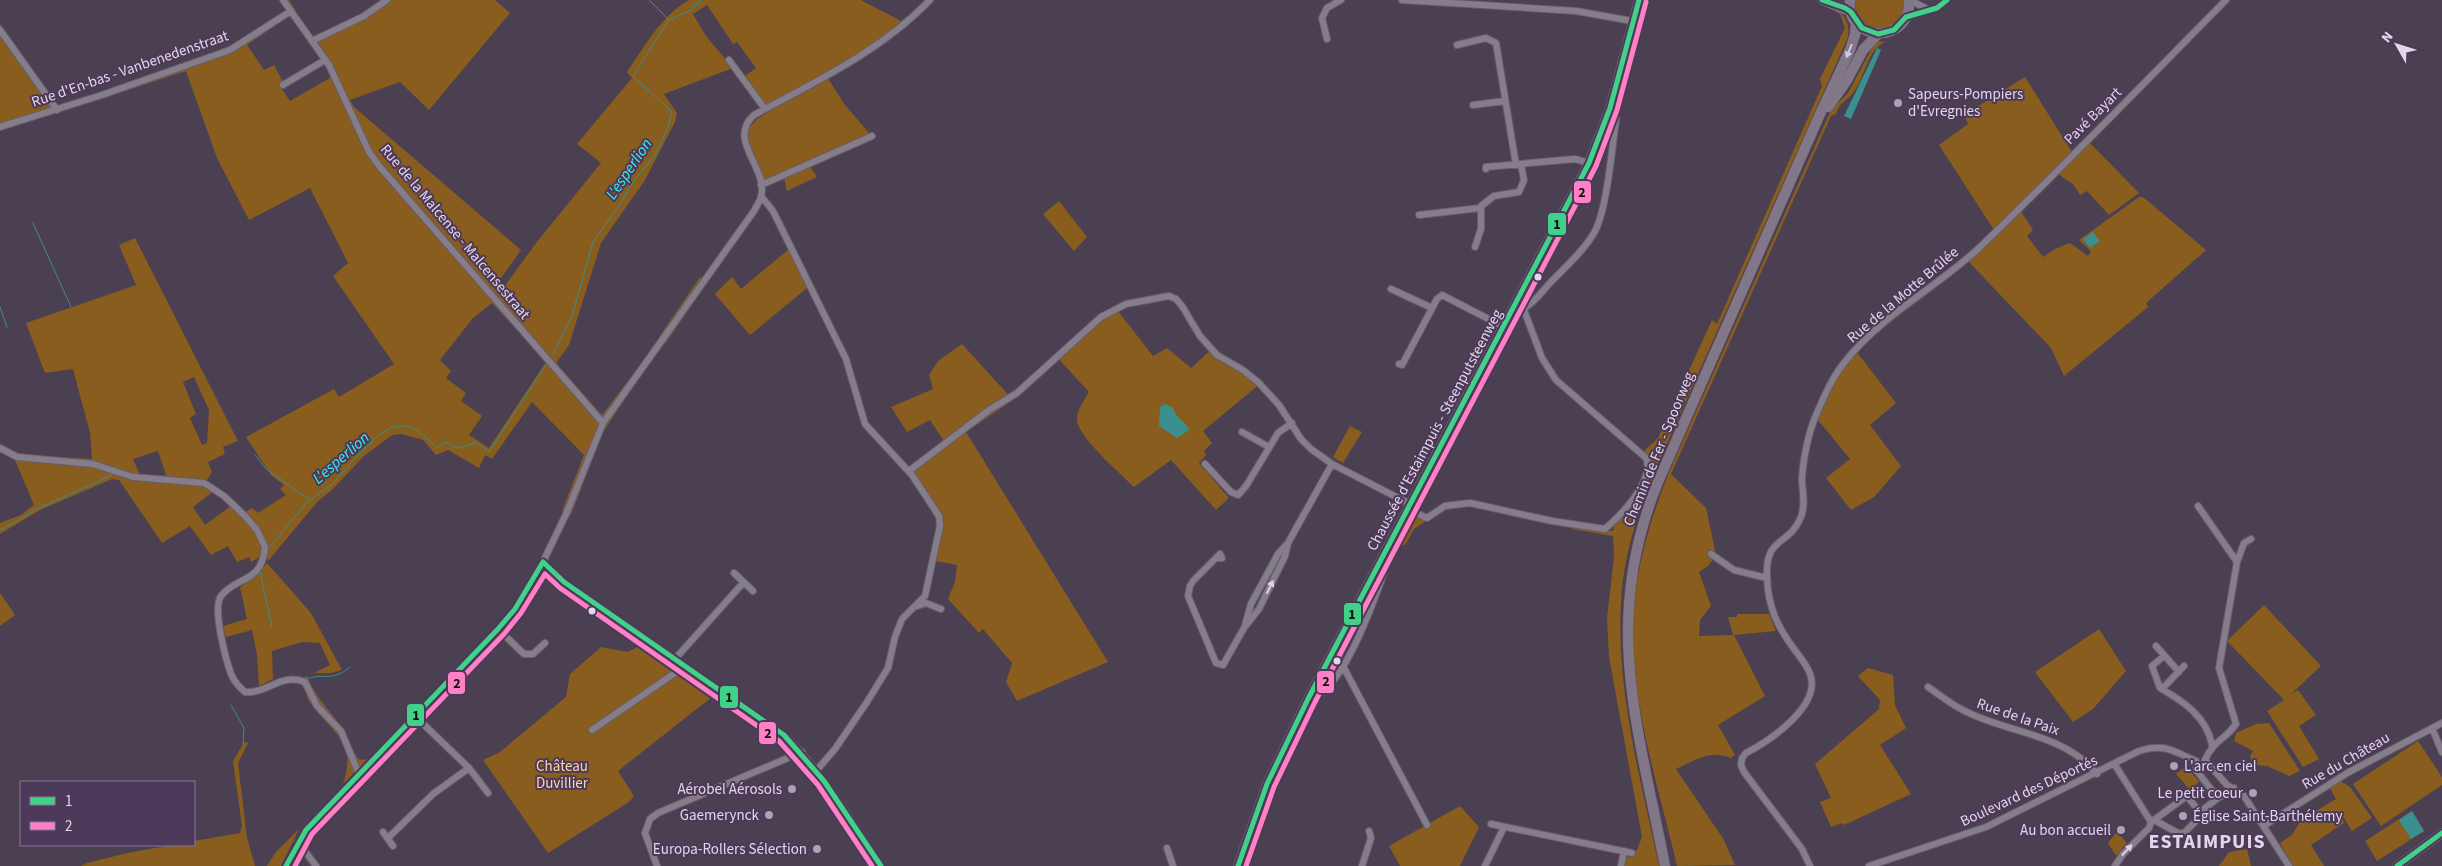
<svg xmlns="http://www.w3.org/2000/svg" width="2442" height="866" font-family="'Source Sans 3',sans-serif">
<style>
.green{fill:#885d1d;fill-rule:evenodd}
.water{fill:#3a8f8f}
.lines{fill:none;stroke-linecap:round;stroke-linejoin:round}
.stream{stroke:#3a8f8f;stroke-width:1}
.minor-casing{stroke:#675d6d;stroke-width:8}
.major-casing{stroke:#675d6d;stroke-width:10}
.highway-casing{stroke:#675d6d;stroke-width:11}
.minor{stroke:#867d8b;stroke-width:6}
.major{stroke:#89808f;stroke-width:9}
.highway{stroke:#827789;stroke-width:10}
.bus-1-casing{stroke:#4d3959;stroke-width:9}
.bus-2-casing{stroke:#4d3959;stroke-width:9}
.bus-1{stroke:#40d288;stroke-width:5}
.bus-2{stroke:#ff80c5;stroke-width:5}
.oneway{fill:#d4c8db}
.oneway2{fill:#ddd2e4}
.poi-dot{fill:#ada2b4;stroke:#4d3959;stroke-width:2}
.bus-dot{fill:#e2d6e9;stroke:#4d3959;stroke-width:2}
.labels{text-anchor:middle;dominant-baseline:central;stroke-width:4;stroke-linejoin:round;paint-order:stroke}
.street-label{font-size:15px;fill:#e2d6e9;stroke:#4d3959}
.poi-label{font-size:15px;fill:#e2d6e9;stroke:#4d3959;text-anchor:end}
.park-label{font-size:15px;fill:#fad6aa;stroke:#4d3959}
.water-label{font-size:16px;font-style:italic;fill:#33f1ed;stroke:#4d3959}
.district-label{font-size:20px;font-weight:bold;letter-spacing:1px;fill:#e2d6e9;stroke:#4d3959}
.line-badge{stroke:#4d3959;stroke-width:2}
.pale-badge-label{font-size:14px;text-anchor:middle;font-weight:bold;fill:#111}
</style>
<rect width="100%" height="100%" fill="#4b4052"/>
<path class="green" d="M280,0H289L296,11L247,45L264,70L274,65L283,82L280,86L290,101L337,74L314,36L358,16L381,0H495L510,13L429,110L400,82L350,100L354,107L521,250L494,288L499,294L536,243L601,163L577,144L632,78L627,72C645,46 661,16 689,0H861L901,21L881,40L825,74L845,105L869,133L807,162L817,177L787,191L783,173L763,182L747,141L746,131L757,119L770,111L745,76L756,68L737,42L733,44L707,5L693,14L706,36L733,68L664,94L677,113L675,122L645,180L601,243L569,345L556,363L602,415L627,382L633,387L603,432L571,515L562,511L584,455L532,402L492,459L485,455L479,468L448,450L436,455L423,440L401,434L392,435L364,456L332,490L318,501L268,561L266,553L251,562L249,557L237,562L228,546L211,555L190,526L162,543L119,480L112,479L40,510L0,534V523L21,515L34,505L15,460L0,452V444L22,455L92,459L90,433L73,369L45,373L26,323L136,285L119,245L135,238L238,441L223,447L225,454L208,462L212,472L203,486L214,491L193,507L205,525L231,506L241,515L252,508L258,513L286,495L280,489L284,485L271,475L246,437L334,389L339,397L394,364L333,276L348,263L310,188L249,220L217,158L186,71L119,93L116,88L232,45L286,10ZM492,303L546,362L489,448L469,435L482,416L461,401L466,393L446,378L451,371L440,360L473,318ZM194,377L209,410L207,443L202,445L190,418L196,414L183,382ZM158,451L168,481L142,480L133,459Z
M1855,0H1904C1904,5 1903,11 1901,16C1889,41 1854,27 1855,0Z
M1829,6C1844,13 1850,20 1848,37L1658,464C1639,508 1623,555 1621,603C1616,692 1641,780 1659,866H1624L1626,857H1634L1642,837L1609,657L1607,618L1614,557L1613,536L1572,529L1573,525L1613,531L1614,527L1611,525L1649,472L1651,463L1643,452L1658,438L1712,320L1717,324L1822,86L1820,79L1845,28L1840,14Z
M0,24L59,106L88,96L91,102L0,131Z
M1886,41C1866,52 1867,72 1855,90C1850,99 1838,103 1836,114L1831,116L1671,474L1706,508L1716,555L1708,566L1699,572L1711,606L1700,620L1699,636L1733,635L1728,617H1737V614H1769L1776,631L1734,635L1765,696L1718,725L1735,755L1731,758C1709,749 1696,760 1676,769L1724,840L1735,865L1677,866C1658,784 1626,689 1634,604C1639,557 1652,515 1669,472L1831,110L1848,93L1872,48L1878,42Z
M2025,77L2072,152L1994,230L1939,145L1968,124L1964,115Z
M2088,141L2139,193L2109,215L2087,191L2080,195L2073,184L2062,177L2058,172Z
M2139,197H2143L2206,250L2146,303L2148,307L2064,376L2051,348L1968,261L2020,210L2033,230L2027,236L2043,257L2055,249L2070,243L2088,256L2091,251L2079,240Z
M1059,201L1087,237L1074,251L1043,214Z
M789,249L807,288L750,335L715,294L732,277L741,289Z
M700,277L706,284L665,344L659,337Z
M1114,306L1153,356L1167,348L1191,368L1213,348L1261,383L1203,431L1212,443L1204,451L1206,455L1199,463L1229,498L1216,510L1171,460L1134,487C1120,473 1080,439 1077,421C1076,411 1084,400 1089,392L1055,355L1094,320Z
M962,344L1013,400L966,432L1108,662L1017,701L1006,682L1012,663L983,629L979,633L948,599L955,582L957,565L930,560L936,532V519L919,491L914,472L947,446L930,420L907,432L891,407L933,389L929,375L938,361Z
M1856,351L1896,403L1870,425L1901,466L1874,497L1851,510L1826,478L1850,459L1818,420L1834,381Z
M1350,426L1362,432L1343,463L1333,457Z
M1410,515L1427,520L1414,529L1405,545H1400L1390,567L1388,555Z
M267,563L311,613L342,670L331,673H314L330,665L320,643L302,642L272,651L273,679L259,686L257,655L252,630L226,637L223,626L247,619L240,587L255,577Z
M0,593L15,615L0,626Z
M2264,605L2321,666L2291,694L2298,690L2316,715L2299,726L2319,759L2303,767L2267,711L2284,700L2227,641Z
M2099,629L2126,671L2093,709L2073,722L2035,672Z
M647,642L717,693L618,771L634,796L629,802L548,853L483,760L500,752L566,697L570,674L601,647L628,652Z
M1868,668L1893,675L1895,705L1906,728L1880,745L1911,794L1844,825L1842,823L1831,827L1820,802L1831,798L1815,764L1879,709L1880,700L1858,676Z
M307,676C318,703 334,713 347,736C352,745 352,753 360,760L368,759L343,784C358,740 332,734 311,704C304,694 308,691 297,681Z
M2269,723L2300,771L2289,776L2267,766L2253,765L2250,756L2253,751L2234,741L2236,733L2256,724Z
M2418,741L2442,777V785L2381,826L2353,784Z
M244,742L248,743L238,763L247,838L255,866H81L87,863C122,854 157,845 194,845V841L240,833L242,826L233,761Z
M2186,766L2199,782L2190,790L2176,774Z
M2339,780L2350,787L2372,818L2352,831L2340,812L2344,823L2311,845L2324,866H2293L2280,843L2292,835L2301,820L2336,799L2329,786Z
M1460,806L1479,827L1460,866H1400L1389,846Z
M2412,811L2424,831L2377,861L2365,841Z
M299,829L281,866H267L276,852Z
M2117,832L2127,843L2116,856L2108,843Z
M2247,849L2251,866H2219L2229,852Z"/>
<path class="water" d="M1877,48L1881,50L1851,119L1844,116Z
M2093,232L2100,241L2090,248L2083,239Z
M1165,404L1173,408C1175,418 1186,421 1189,430L1177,438L1159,426L1160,407Z
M2412,811L2424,831L2411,839L2399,820Z"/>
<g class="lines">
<path class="stream" d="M649,0L668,19
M33,223L71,307
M0,307L7,327
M553,354L572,316L593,242L623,200L630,186L655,155L668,127L672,112L633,76L669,20L691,10L701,0
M255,455L266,469L310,500C317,495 325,490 332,484C347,469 374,432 394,427C412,422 425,437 437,448L445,442L457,448L477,443L489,452L545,366
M0,529H3L35,510L112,475
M272,627L260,572L267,557L268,549L309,500
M307,679C324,672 331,683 350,667
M231,705L244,728L243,744"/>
<g class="minor-casing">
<path id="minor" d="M283,0L329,65L369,152L380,167L603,423
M1402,0L1576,11L1632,21
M1910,0L1927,9
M1906,17L1937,8L1947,0
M0,30L57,110
M1327,39L1322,18L1327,8L1341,0
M312,41L364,16L387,0
M1457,45L1486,38L1496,43L1516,165
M729,60L765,109
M283,85L325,60
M1473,105L1505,101
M0,127L102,95L230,50L291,11
M1486,169V167L1575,159L1589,163
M761,185L872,136
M761,196L773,211L846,359L865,424L912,475L939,516L940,526L925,596L902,619L895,637L888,668L867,702L835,749L816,771
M1419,215L1480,208
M1475,247L1481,229V206L1494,196L1519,192L1524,180L1521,165
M1391,289L1432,308
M1512,313C1530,309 1538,296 1550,283C1565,267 1583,252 1594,233C1607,211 1612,147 1616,120V113L1610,108
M1399,364L1402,365L1437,299L1442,295L1504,327
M1242,432L1269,447
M0,448L17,457L93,464L133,477L204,483L224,496L245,516L257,530L265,547C262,584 236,576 221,596C212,608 226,660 231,674C234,681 239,687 245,692C267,694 282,672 305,682L317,706L341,731L359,774
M1205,464L1231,492L1238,495L1246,486L1278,433L1292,423
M909,471L989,410L1017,393L1101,317L1126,304L1169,296L1176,299L1182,306L1200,336L1217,355L1243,370L1258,382L1279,405L1301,439L1311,449L1332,464L1410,504
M2198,506L2237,562L2219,668L2236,724C2226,739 2213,741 2205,760
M1408,509L1427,518L1445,506L1470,503L1552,521L1605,529C1621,515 1655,481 1646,458L1556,380L1542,358L1524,310
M1711,554L1734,570L1767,578
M1217,558H1222L1220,554L1193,581L1190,586L1188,596L1216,663L1223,665L1244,628L1259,609L1285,556L1288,543
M543,562L564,582L784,735C823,772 851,821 881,866
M2237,562L2244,543L2251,539
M538,571L559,578
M734,573L753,591
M917,606L926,603L941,609
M1245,625L1251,604L1278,554L1288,543L1332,464
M498,629L524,654H533L545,643
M2156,646L2179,672
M2164,656L2152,666L2160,688C2183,701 2207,717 2212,745
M675,659L743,583
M1344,668L1427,825
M1928,687C1941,696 1953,706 1967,712C2011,734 2063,733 2097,774
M2162,689L2184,666
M1308,699C1342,694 1373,603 1384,573V556
M415,716L469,768L488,793
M2432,728L2442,752
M592,730L685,666
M2205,760L2227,785L2244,796L2289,866
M2196,761V770L2218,798L2234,788
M2115,765L2151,822
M2200,812L2218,798
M2151,822L2187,796L2202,815L2185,832L2180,834L2154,820
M1491,824L1632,853
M2265,825L2349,772L2442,723
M383,832L393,846
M388,838L433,794L469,768
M298,842L316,866
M1167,848L1173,866
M286,866L306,830L476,654L515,609L543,562L567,512L603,423L754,211C756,207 760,201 761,197C769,168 726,140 754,115C815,82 881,51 930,0
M657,866L645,833L650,819L658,813L802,752
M1362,866L1371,838L1369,831
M1485,866L1504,827
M1621,866L1624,851
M1810,866L1802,849L1744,772L1741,765L1742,758L1746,753C1769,741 1822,706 1810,674C1807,665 1800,657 1794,649C1777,626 1768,607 1767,577C1765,535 1789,547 1801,517C1806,504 1802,491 1802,478C1803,460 1808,436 1814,420C1822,401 1831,379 1844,363C1880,316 1936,288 1979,248C2063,167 2144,83 2226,0
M1869,866L1986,827L2139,751C2165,743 2173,751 2196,761
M2115,866L2123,854L2149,828L2151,822"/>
</g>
<g class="major-casing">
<path id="major" d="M1822,0L1851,12
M1238,866L1267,784L1308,699L1589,163L1610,108L1639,0
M2397,866L2442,833"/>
</g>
<g class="highway-casing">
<path id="highway" d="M1850,0C1845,43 1912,45 1909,0
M1828,107L1847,80L1863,50L1878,34
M1665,866C1638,726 1601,621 1658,482L1820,114L1850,50L1855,35L1856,22"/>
</g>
<use href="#minor" class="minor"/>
<use href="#major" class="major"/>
<use href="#highway" class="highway"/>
<g class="bus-1-casing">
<path id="bus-1" d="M1822,0L1845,8L1851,12L1862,28L1878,34L1894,30L1906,17L1937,8L1947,0
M543,562L564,582L784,735L824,781L881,866
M286,866L306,830L498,629L515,609L543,562
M1238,866L1267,784L1308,699L1589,163L1610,108L1639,0
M2397,866L2442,833"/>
</g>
<g class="bus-2-casing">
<path id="bus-2" d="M295,866L312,834L504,634L521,613L545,574L560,588L779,741L818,785L872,866
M1246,866L1274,787L1315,702L1596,166L1617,110L1646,2"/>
</g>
<use href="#bus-1" class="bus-1"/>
<use href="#bus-2" class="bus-2"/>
</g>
<defs><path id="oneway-solid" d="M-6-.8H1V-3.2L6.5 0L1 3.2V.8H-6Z" transform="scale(1.25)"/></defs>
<use class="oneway" href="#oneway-solid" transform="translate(1849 51) rotate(112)"/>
<g class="oneway2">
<use href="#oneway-solid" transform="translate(1270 587) rotate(-64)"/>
<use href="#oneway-solid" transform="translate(2127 850) rotate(-47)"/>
</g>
<g class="poi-dot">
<circle cx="1898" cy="103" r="5"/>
<circle cx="2174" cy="766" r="5"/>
<circle cx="792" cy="789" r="5"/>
<circle cx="2253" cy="793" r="5"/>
<circle cx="769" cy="815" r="5"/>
<circle cx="2183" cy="816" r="5"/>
<circle cx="2121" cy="830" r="5"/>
<circle cx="817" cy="849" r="5"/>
</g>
<g class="bus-dot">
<circle cx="1538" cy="277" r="4.5"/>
<circle cx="592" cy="611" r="4.5"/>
<circle cx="1337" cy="661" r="4.5"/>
</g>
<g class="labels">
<g class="street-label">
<text transform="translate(130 69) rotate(-19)">Rue d'En-bas - Vanbenedenstraat</text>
<text transform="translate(2093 116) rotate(-45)">Pavé Bayart</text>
<text transform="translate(455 232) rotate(50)">Rue de la Malcense - Malcensestraat</text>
<text transform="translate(1903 295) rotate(-40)">Rue de la Motte Brûlée</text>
<text transform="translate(1435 430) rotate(-62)">Chaussée d'Estaimpuis - Steenputsteenweg</text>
<text transform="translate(1659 449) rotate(-68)">Chemin de Fer - Spoorweg</text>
<text transform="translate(2018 717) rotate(19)">Rue de la Paix</text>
<text transform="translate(2346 761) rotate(-30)">Rue du Château</text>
<text transform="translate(2029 791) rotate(-25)">Boulevard des Déportés</text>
</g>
<g class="poi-label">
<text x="1908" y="94" text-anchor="start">Sapeurs-Pompiers<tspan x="1908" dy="17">d'Evregnies</tspan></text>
<text x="2184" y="766" text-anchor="start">L'arc en ciel</text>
<text x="782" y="789">Aérobel Aérosols</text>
<text x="2243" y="793">Le petit coeur</text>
<text x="759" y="815">Gaemerynck</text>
<text x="2193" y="816" text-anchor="start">Église Saint-Barthélemy</text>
<text x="2111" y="830">Au bon accueil</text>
<text x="807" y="849">Europa-Rollers Sélection</text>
</g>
<g class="park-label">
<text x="562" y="766">Château<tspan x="562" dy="17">Duvillier</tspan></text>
</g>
<g class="water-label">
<text transform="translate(629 169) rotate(-56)">L'esperlion</text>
<text transform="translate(341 458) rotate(-41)">L'esperlion</text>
</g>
<g class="district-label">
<text x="2207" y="842">ESTAIMPUIS</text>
</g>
</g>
<g class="line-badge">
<rect x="1573" y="180" width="19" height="24" rx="5" fill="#ff80c5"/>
<rect x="1547" y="212" width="20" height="24" rx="5" fill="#40d288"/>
<rect x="1343" y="602" width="19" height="24" rx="5" fill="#40d288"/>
<rect x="1316" y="670" width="19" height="24" rx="5" fill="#ff80c5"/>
<rect x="447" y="671" width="19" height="24" rx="5" fill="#ff80c5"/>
<rect x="719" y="685" width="20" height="24" rx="5" fill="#40d288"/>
<rect x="406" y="703" width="19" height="24" rx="5" fill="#40d288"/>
<rect x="758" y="721" width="19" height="24" rx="5" fill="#ff80c5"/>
</g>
<g class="pale-badge-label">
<text x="1582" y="197">2</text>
<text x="1557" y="229">1</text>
<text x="1352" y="619">1</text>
<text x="1326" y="686">2</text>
<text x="457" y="688">2</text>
<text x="729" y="702">1</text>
<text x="416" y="720">1</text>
<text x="768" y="738">2</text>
</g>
<rect x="20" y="781" width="175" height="65" fill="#4d3959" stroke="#897893"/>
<rect x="30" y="797" width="25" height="8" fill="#40d288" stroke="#897893"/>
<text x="65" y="806" font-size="15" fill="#e2d6e9">1</text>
<rect x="30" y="822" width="25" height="8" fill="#ff80c5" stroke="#897893"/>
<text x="65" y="831" font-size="15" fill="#e2d6e9">2</text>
<g transform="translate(2397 45) rotate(309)" stroke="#4d3959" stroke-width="4" paint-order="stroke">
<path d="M0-4L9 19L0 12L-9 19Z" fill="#e2d6e9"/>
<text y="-8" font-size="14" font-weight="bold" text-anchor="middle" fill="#e2d6e9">N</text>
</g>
</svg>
